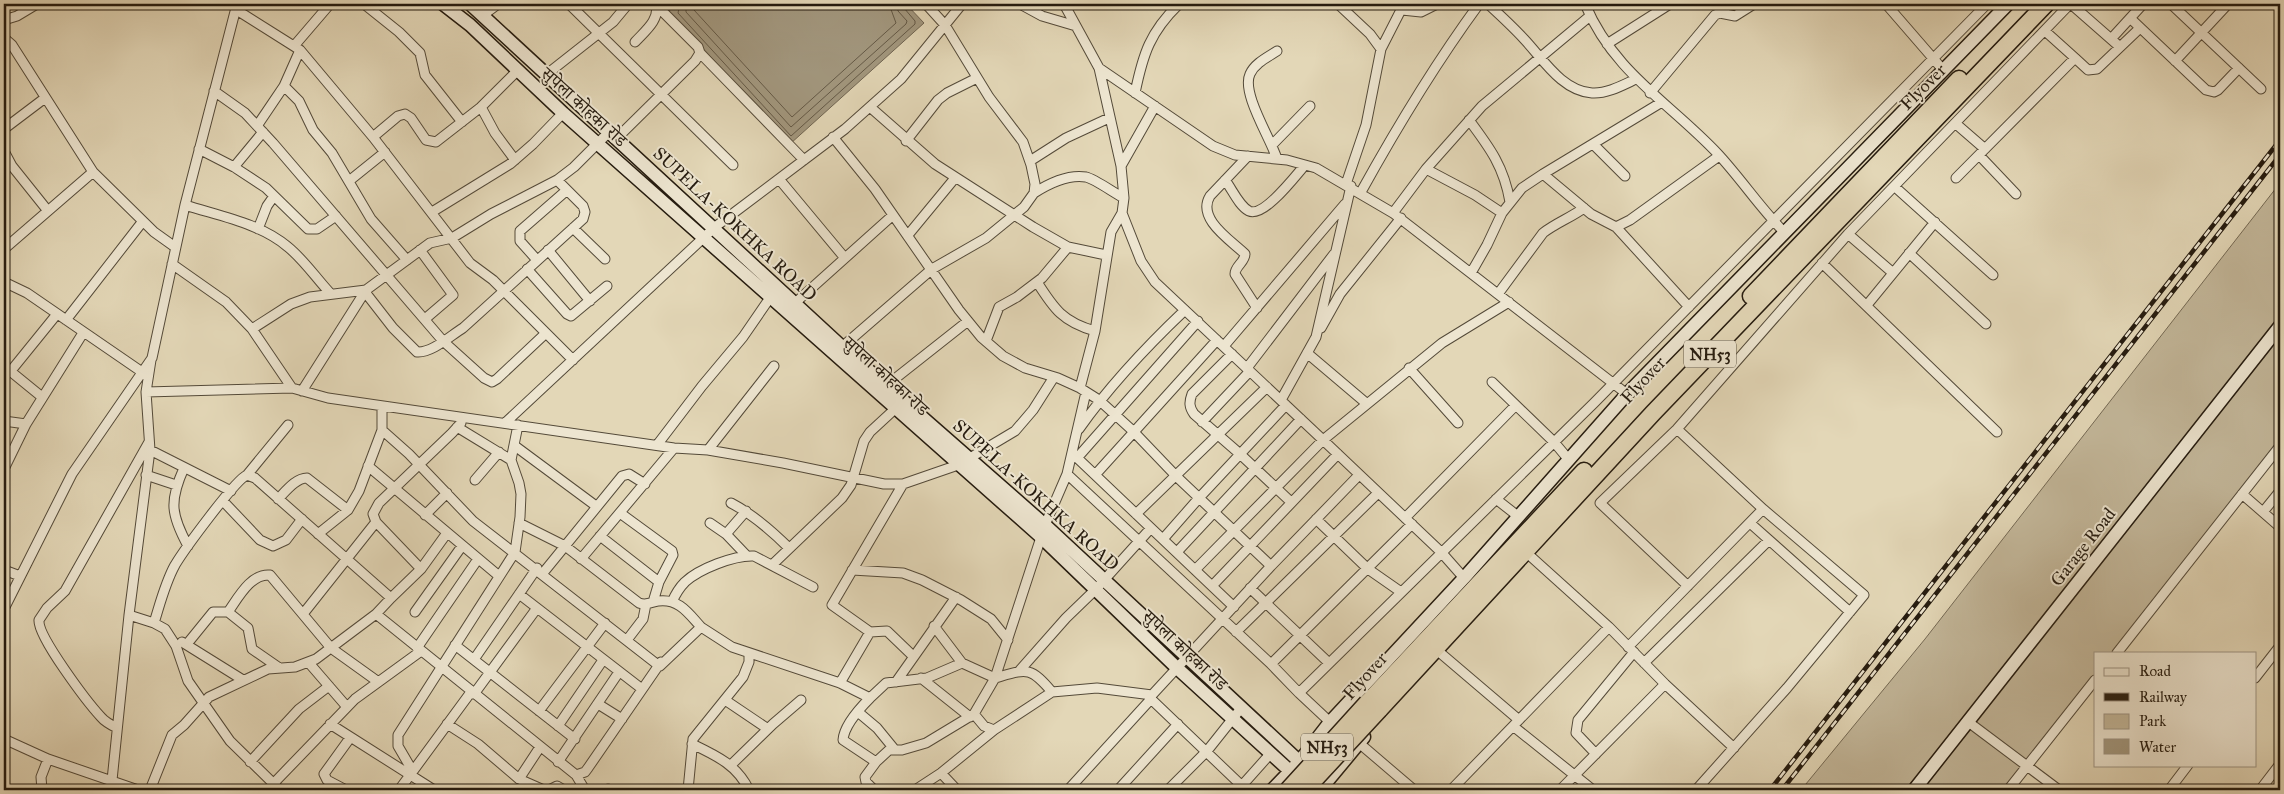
<svg xmlns="http://www.w3.org/2000/svg" width="2284" height="794" font-family="'IM FELL Great Primer','Noto Serif Devanagari',serif">
<style>
.green{fill:#c3b79a;stroke:#746954}
.water{fill:#a2977e;stroke:#706552}
.lines{fill:none;stroke-linecap:round;stroke-linejoin:round}
.shore{stroke:#645946;stroke-width:1}
.street-casing{stroke:#544a39;stroke-width:11}
.secondary-casing{stroke:#251b0f;stroke-width:15}
.highway-casing{stroke:#251b0f;stroke-width:19}
.street{stroke:#ede5d0;stroke-width:9}
.secondary{stroke:#ede5d0;stroke-width:12}
.highway{stroke:#e3d7b7;stroke-width:16}
.rail-casing{stroke:#251b0f;stroke-width:4.5}
.rail{stroke:#ede5d0;stroke-width:2.5;stroke-dasharray:8;stroke-linecap:butt}
.highway-bridge-casing{stroke:#251b0f;stroke-width:19;stroke-linecap:butt}
.highway-bridge{stroke:#e3d7b7;stroke-width:16}
.labels{text-anchor:middle;dominant-baseline:central;stroke-width:4;stroke-linejoin:round;paint-order:stroke}
.shield{fill:#ede5d0;stroke:#615849;stroke-width:1}
.shield-label{font-size:16px;font-weight:bold;fill:#251b0f}
.street-label{font-size:18px;fill:#251b0f;stroke:#ede5d0}
</style>
<rect width="100%" height="100%" fill="#e3d7b7"/>
<filter id="stains"><feTurbulence type="fractalNoise" baseFrequency=".004" numOctaves="4"/><feColorMatrix values="0 0 0 0 .2 0 0 0 0 .09 0 0 0 0 .02 0 0 0 .5 -.17"/></filter>
<radialGradient id="worn" r=".72"><stop offset=".6" stop-color="#630" stop-opacity="0"/><stop offset="1" stop-color="#630" stop-opacity=".3"/></radialGradient>
<path class="green" d="M2280,183V448L2117,653H2095V680L2008,790H1801L1925,639Z"/>
<path class="water" d="M677,4H906L924,23L790,144L669,11Z"/>
<g class="lines">
<path class="shore" d="M680,4L678,13L791,136L915,24V21L904,8L903,4
M686,4V12L791,127L906,24L907,21L898,11L897,4
M694,4V10L792,117L896,23L889,4"/>
<g class="street-casing">
<path id="street" d="M364,4L399,32L420,53L425,75L462,122
M569,4L733,165
M1020,4L1042,16L1076,26
M1338,4L1370,34L1381,49
M1488,4C1500,15 1513,27 1524,39C1543,59 1562,91 1592,93C1607,94 1623,85 1636,79
M1585,4C1614,73 1669,102 1718,154C1742,180 1761,209 1785,233
M1886,4L1944,71
M2071,4L2120,47
M2171,4L2261,89
M235,9L300,50L373,137L470,263L493,280L573,360
M1402,10L1421,12L1437,4
M483,15L498,4
M2130,18L2206,90L2214,92L2218,90L2239,68
M4,20L17,16L37,4
M2045,31L2075,58
M4,38L12,45L93,172L154,232L175,247
M2111,39L2143,4
M635,42C645,31 660,20 656,4
M1607,44L1670,4
M294,46L330,4
M1277,51C1268,57 1255,63 1250,74C1241,93 1271,139 1277,159
M700,53L804,160
M2175,61L2228,4
M1099,68L1213,146L1235,155L1287,160L1316,168L1393,213L1627,394
M547,74L613,22L628,4
M284,86L299,101L313,130L332,153L371,219L407,260
M214,91L245,113L273,143L443,341L484,378L492,382L497,379L546,333
M1135,93C1143,54 1150,32 1179,4
M1650,93L1715,15L1720,13L1735,16L1754,4
M481,107L495,133L515,160
M870,107L935,164L1033,227L1068,247L1106,255
M1469,120C1490,148 1504,167 1510,202
M1955,123L1985,149
M257,126L284,86L300,50
M4,129L45,98
M373,137L398,116L405,114L411,118L426,140L436,142L481,107L518,70
M833,137L875,189L959,310L981,337L1003,356L1025,368L1058,378L1080,388L1099,400L1133,431L1177,477L1271,566
M617,138L695,61L700,53L698,47L657,6
M906,141L938,100L947,93L977,78
M1593,144L1625,176
M1272,145L1310,106
M199,149L234,167L266,188L308,229H317L336,216
M4,151L12,166L48,211
M1979,155L2016,194
M1248,156L1210,196C1196,219 1232,241 1245,254C1245,262 1235,266 1235,274L1257,308
M1030,161L1066,138L1109,118
M1121,166L1155,106
M234,167L263,132
M1426,169L1475,195L1502,213
M1543,174L1591,214L1616,227L1630,220L1719,156
M1956,178L2075,58L2088,70L2097,69L2140,28
M779,179L844,257
M1225,180C1232,189 1239,206 1249,211C1264,218 1296,175 1305,165
M349,181L385,152
M1346,184L1366,125L1381,49L1404,4
M1895,187L1993,275
M1361,192C1397,127 1435,64 1479,4
M1034,193C1048,184 1068,174 1086,177C1095,179 1114,193 1124,198
M185,205C219,216 260,223 288,247C304,260 316,278 330,293
M432,212L510,164L533,144L563,113
M1122,213L1141,261L1155,282L1323,440L1441,552L1464,578
M1393,213L1426,169L1482,106L1590,16
M1616,227L1689,307
M573,228L605,259
M258,229L267,206L274,196
M1848,234L1893,273
M908,235L955,178
M4,249L93,172
M420,250L453,295L425,319
M548,250L590,301
M1909,253L1986,324
M537,260L520,241V231L567,190
M1822,263L1997,432
M172,264L226,302L252,329L292,388
M527,269L567,314L571,316L607,286
M1471,273L1487,245L1502,213L1522,188L1543,174L1662,102
M4,282L27,293L142,372
M1037,282C1054,309 1063,322 1095,331
M365,292L393,328L417,352C432,353 450,336 463,328L583,219L585,212L583,206L557,180
M1498,294L1543,233C1556,223 1570,218 1584,208
M795,303L893,215
M1867,305L1935,222
M66,320L143,221
M1321,328L1340,294L1401,218
M252,329L291,304L310,297L366,290
M986,341L999,307L1017,297L1042,278L1068,247
M1224,346L1345,204
M842,347L932,269L986,238L1024,207L1034,193L1035,184L1031,165L1023,142L989,97L945,25L926,4
M1307,353L1366,403
M1232,354L1192,394C1189,402 1189,407 1194,414L1240,454L1291,502
M4,366L42,397
M1247,368L1334,254
M1409,368L1458,423
M10,372L57,314
M1492,382L1554,442L1569,460
M887,385L968,321
M302,391L366,290L430,243L452,238L491,214L557,180L574,167L610,131
M146,392L292,388L328,398L674,448L708,450L783,463L884,484H903L958,465L1015,431L1033,410L1054,377
M1281,400L1316,337L1351,186
M4,421L26,424
M1202,422L1250,371
M505,423L715,227L845,129L901,79L962,4
M457,427L511,460
M1079,429C1110,385 1146,347 1185,310
M382,430L409,454L473,521L658,665
M657,445L702,386L743,337L774,292
M515,446L596,506
M150,450L231,491
M708,450L774,366
M1072,453L1234,607
M1077,458L1198,321
M368,466L499,576
M184,468C169,501 171,515 188,546
M4,469L26,424L83,333
M1067,474L1271,664L1299,693
M146,475L176,485
M247,475L288,425
M1095,475L1217,340
M475,480L499,452
M2242,494L2280,527
M278,499C286,491 296,478 307,478L348,510
M1496,499L1519,517
M223,501L260,540L273,546L286,540L302,519
M731,503C754,515 771,530 789,548
M2263,512L2280,491
M620,513L672,551L673,555L659,582L653,602
M1136,514L1267,387
M425,515L447,493
M1405,518L1515,406
M1316,519L1368,569L1401,592
M519,523L565,546L639,603C647,606 651,602 658,601C679,598 689,614 701,627
M710,523L726,534L747,556
M1750,523L1850,612
M318,534L348,510L359,491L382,430V406
M726,534L746,511
M600,536L659,582
M1163,539L1199,498L1286,405
M1177,552L1301,419
M581,559L674,448
M772,565L842,498L851,485L864,441L870,432L896,408
M421,569L376,522L373,514L379,503L452,433L461,423V418
M4,570L20,576
M852,570L903,573L922,580L961,600L991,619L1008,640
M1195,570L1323,440L1442,343L1509,302
M543,573L622,476L629,474L645,484
M1212,586L1338,454
M1688,586L1600,503L1677,429L1848,234L2070,4
M1250,588L1329,663
M519,594L642,689
M391,598L421,569L447,533
M672,602C675,595 679,588 685,582C699,569 734,555 754,556L813,587
M4,609L72,474L152,358L185,205L237,4
M228,612C238,598 251,573 270,575L331,648L377,681
M415,612L462,546
M303,614L376,522
M376,614L576,775L585,772L588,768L661,662
M129,615L154,623L165,629L176,646L188,681L230,741L280,790
M934,626L962,663
M1609,627L1665,684L1734,748
M870,632L887,631L913,656
M1236,632L1378,493
M627,640L643,619L646,604
M182,642L243,680
M187,644L213,612H228L248,628L252,649L278,667
M455,645L575,739
M1628,647L1763,509L1677,429
M417,648L478,559
M1438,651L1519,720
M2117,653L2280,446
M475,658L537,568
M309,663L347,707
M1644,663L1769,540
M1271,664L1412,524
M660,666L701,627L732,647L840,683L870,698L886,683L927,678L962,663L995,678L1045,525L1067,474L1086,392L1080,388L1095,331L1111,232L1122,213L1124,198L1121,166L1099,68L1064,4
M1020,670L1066,618L1096,589L1151,528
M921,678L970,717
M2255,678L2280,646
M896,682L956,597
M840,683L870,632L832,605L903,484
M474,694L537,608
M1152,695L1151,699L1242,786
M870,698C860,708 844,725 843,740L876,762
M725,700L768,729
M598,704L622,719
M539,711L605,623
M858,712L877,728L895,750
M1967,721L2059,790
M1330,722L1299,693L1594,403L1987,4
M330,724L434,790
M447,724L478,744L519,779L544,790
M558,726L603,660
M1513,726L1593,790
M117,728C111,725 105,722 101,717C88,703 37,636 39,620L47,608L65,591L149,442
M994,730L984,726L974,714L995,678C1027,669 1030,666 1052,692
M4,739L48,759L138,790
M1359,743L1414,790
M692,744C717,756 737,765 749,790
M1596,754L1576,733L1578,720L1634,652
M250,762L299,709L329,686
M558,762L619,672
M731,765L773,724L801,700
M412,770L398,746V735L515,552L520,517L521,494L519,483L511,460L518,425
M941,773L957,790
M576,775L585,790
M519,779L540,747
M273,784L355,699L421,651
M42,790L41,777L48,759
M111,790L129,615L150,450L146,392L151,360
M150,790L172,735L184,725L209,697L268,669L295,667L316,659L376,614L391,598L255,478L247,475C235,480 184,550 175,565C165,583 160,604 154,623
M346,790L327,780L324,774L350,738
M399,790L471,692
M549,790L557,786L564,790
M606,790L608,789
M688,790L693,739L743,677L749,662V653
M874,790L866,782L865,777L876,762L889,750H902L926,743L974,714
M915,790L941,773L994,730L1052,692L1097,688L1152,695L1271,566L1359,475
M1068,790L1151,699
M1118,790L1178,724
M1168,790L1207,751L1242,707
M1238,790L1271,753
M1451,790L1609,627L1528,554
M1560,790L1665,684
M1696,790L1787,688L1864,595L1763,509
M2008,790L2095,680
M2169,790L2188,765
M2260,790L2280,764"/>
</g>
<g class="secondary-casing">
<path id="secondary" d="M443,4L470,25L563,113L1041,537L1177,668L1290,771L1305,782
M470,4L842,347L1045,525L1330,790
M1272,790L1299,762L1330,722L1464,578L1627,394L2008,4
M1320,790L1364,737
M1914,790L2280,326"/>
</g>
<g class="highway-casing">
<path id="highway" d="M1751,296L1959,79
M1367,703L1584,471
M1379,710L1653,413L2046,4"/>
</g>
<use href="#street" class="street"/>
<use href="#secondary" class="secondary"/>
<use href="#highway" class="highway"/>
<g class="rail-casing">
<path id="rail" d="M1770,790L2280,140
M1782,790L2280,155"/>
</g>
<use href="#rail" class="rail"/>
<g class="highway-bridge-casing">
<path id="highway-bridge" d="M1288,790L1367,703
M1305,790L1379,710"/>
</g>
<use href="#highway-bridge" class="highway-bridge"/>
</g>
<g class="labels">
<g class="shield">
<rect x="1684" y="340.5" width="52" height="27" rx="4"/>
<rect x="1301" y="733.5" width="52" height="27" rx="4"/>
</g>
<g class="shield-label">
<text x="1710" y="354">NH53</text>
<text x="1327" y="747">NH53</text>
</g>
<g class="street-label">
<text transform="translate(1923 87) rotate(-45)">Flyover</text>
<text transform="translate(584 107) rotate(42)">सुपेला कोहका रोड</text>
<text transform="translate(735 224) rotate(43)">SUPELA-KOKHKA ROAD</text>
<text transform="translate(886 376) rotate(42)">सुपेला कोहका रोड</text>
<text transform="translate(1643 380) rotate(-47)">Flyover</text>
<text transform="translate(1036 495) rotate(42)">SUPELA-KOKHKA ROAD</text>
<text transform="translate(2083 547) rotate(-52)">Garage Road</text>
<text transform="translate(1185 650) rotate(43)">सुपेला कोहका रोड</text>
<text transform="translate(1365 676) rotate(-48)">Flyover</text>
</g>
</g>
<rect width="2284" height="794" fill="none" stroke="#e3d7b7" stroke-width="20"/>
<rect x="5" y="5" width="2274" height="784" fill="none" stroke="#251b0f" stroke-width="2.5"/>
<rect x="10" y="10" width="2264" height="774" fill="none" stroke="#251b0f"/>
<rect x="2094" y="652" width="162" height="115" fill="#ede5d0" stroke="#9d9483"/>
<rect x="2104" y="668" width="25" height="8" fill="#ede5d0" stroke="#9d9483"/>
<text x="2139" y="676" font-size="15" fill="#251b0f">Road</text>
<rect x="2104" y="693" width="25" height="8" fill="#251b0f" stroke="#9d9483"/>
<text x="2139" y="702" font-size="15" fill="#251b0f">Railway</text>
<rect x="2104" y="714" width="25" height="15" fill="#c3b79a" stroke="#9d9483"/>
<text x="2139" y="726" font-size="15" fill="#251b0f">Park</text>
<rect x="2104" y="739" width="25" height="15" fill="#a2977e" stroke="#9d9483"/>
<text x="2139" y="752" font-size="15" fill="#251b0f">Water</text>
<rect width="100%" height="100%" filter="url(#stains)"/>
<rect width="100%" height="100%" fill="url(#worn)"/>
</svg>
